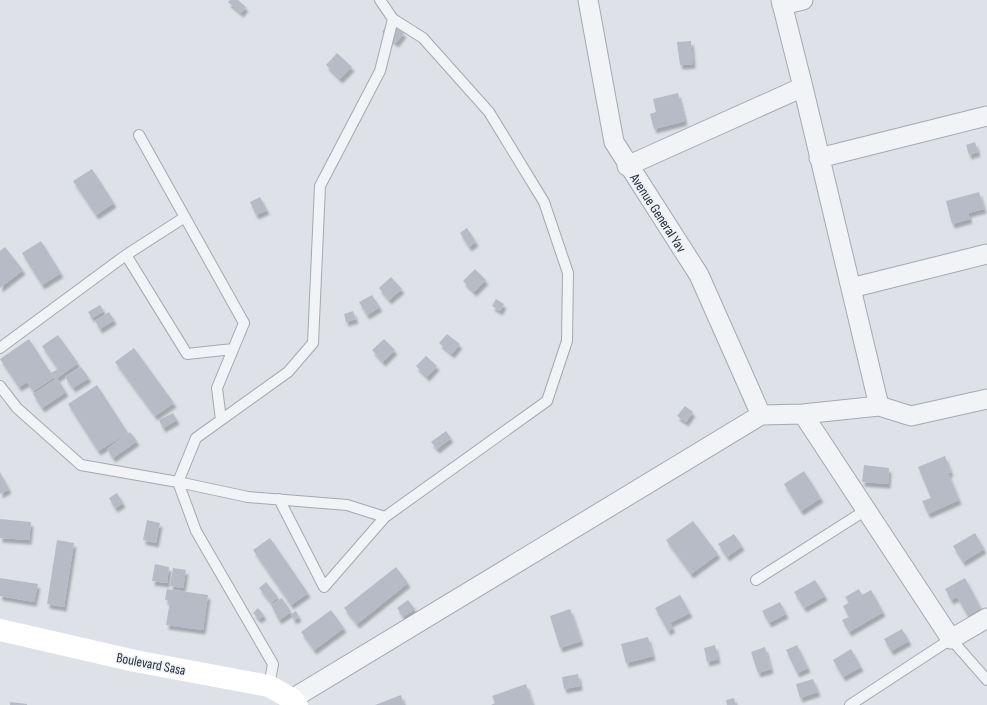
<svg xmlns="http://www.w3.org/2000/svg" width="987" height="705" font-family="'Sofia Sans Condensed',sans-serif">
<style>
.building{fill:#b6bbc5;filter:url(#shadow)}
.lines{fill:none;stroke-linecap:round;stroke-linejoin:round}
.lane-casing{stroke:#a3a9b2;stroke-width:12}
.street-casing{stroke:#a3a9b2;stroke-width:21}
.lane{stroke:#f1f3f6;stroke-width:10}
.street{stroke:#f1f3f6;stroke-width:19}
.secondary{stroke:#fff;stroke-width:22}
.labels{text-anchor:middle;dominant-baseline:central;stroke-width:3;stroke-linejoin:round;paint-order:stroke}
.street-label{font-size:14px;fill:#272f3f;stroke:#eef1f5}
</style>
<defs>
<filter id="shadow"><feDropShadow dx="2.5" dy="4.5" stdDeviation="1" flood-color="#0004"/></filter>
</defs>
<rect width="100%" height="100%" fill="#dee2e8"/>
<path class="building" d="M230,0H238L246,7L241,13L228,2Z
M389,22L404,33L396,43L382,32Z
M691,41L693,64L680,65L677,42Z
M337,53L352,67L340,79L326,65Z
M678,93L685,121L654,129L650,114L656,112L653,99Z
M975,142L978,152L969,155L966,145Z
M92,169L114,203L96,215L73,181Z
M979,192L984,209L968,213L970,219L952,224L946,201Z
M260,197L267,210L256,215L250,202Z
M467,228L476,242L469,247L460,233Z
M41,241L61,273L42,285L22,253Z
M5,247L23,270L0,288V251Z
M475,269L486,280L474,292L463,281Z
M391,277L402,289L389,300L379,288Z
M372,295L380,307L367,315L359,302Z
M496,299L504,304L500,311L492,306Z
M100,305L104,311L92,318L88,312Z
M353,311L356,319L346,322L344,314Z
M109,312L114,320L100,329L95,321Z
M447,334L460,344L452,354L439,343Z
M58,335L78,363L57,378L66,392L42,408L33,394L56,379L55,377L33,391L27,382L19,387L0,359L29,339L51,373L58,369L42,346Z
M384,339L395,350L383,362L372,350Z
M134,348L174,403L155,416L115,362Z
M426,356L437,366L427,377L416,366Z
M81,367L89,378L73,388L65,377Z
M97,385L128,433L98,451L68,404Z
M685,406L693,412L686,422L677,416Z
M173,413L177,420L163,428L159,420Z
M446,431L451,438L437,449L431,442Z
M130,432L137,441L113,458L107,449Z
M945,456L951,472L948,473L959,500L928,514L922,501L931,498L918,467Z
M864,465L889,468L888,484L862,482Z
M804,471L821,498L801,511L784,484Z
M0,472L9,489L0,494Z
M117,493L123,503L115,508L109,498Z
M0,519L31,522L29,540L0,538Z
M147,520L160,523L156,543L143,540Z
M693,521L718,554L691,574L666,540Z
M975,533L984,549L963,562L953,546Z
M734,534L742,546L727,557L718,544Z
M270,538L308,593L291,605L253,550Z
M57,540L74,543L64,607L47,604Z
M155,564L169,567L167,583L152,581Z
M396,567L408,583L357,624L344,608Z
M173,568L186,570L183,588L170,586Z
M0,578L38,584L34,602L0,596Z
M965,578L981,608L968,616L957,597L951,600L945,589Z
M815,580L825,596L804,608L794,592Z
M266,582L278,597L271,603L259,588Z
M167,589L208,595L203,630L166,625L170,601L165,600Z
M859,589L862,595L871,590L883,612L849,632L842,620L849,617L843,606L849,603L845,597Z
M680,595L690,613L670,623L673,628L668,631L655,608Z
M282,598L291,612L279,620L271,605Z
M408,600L415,609L403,617L397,608Z
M780,602L786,614L769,623L762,611Z
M258,608L264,615L259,619L253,613Z
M570,609L581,641L560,648L550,616Z
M331,610L344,628L314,650L301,632Z
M296,611L299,617L294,620L291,614Z
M902,629L909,641L891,651L884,639Z
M648,637L653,656L626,663L621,644Z
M715,645L718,659L707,662L704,648Z
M797,645L808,668L797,673L786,650Z
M765,647L771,669L758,673L751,652Z
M851,649L861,667L843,677L833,660Z
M578,674L580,686L564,689L562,677Z
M813,679L818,692L800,698L796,684Z
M526,684L533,705H491L495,703L492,696Z
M401,695L404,705H375Z
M734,698L736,705H727L726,700Z
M10,702L27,704V705H10Z"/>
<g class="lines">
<g class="lane-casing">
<path id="lane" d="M139,135L244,323L217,388L221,420
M126,255L187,354L233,349
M0,348L126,255L185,217
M0,386L17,408L81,465L178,482L248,497L347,505L385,517L547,401L567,341L568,273L544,202L489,112L423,38L393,19
M279,499L324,587L385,517
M756,580L866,510
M269,686L273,664L196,531L178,482L196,438L288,372L313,343L320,186L380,71L393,19L380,0
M850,705L951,639L987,680"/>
</g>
<g class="street-casing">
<path id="street" d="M588,0L614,142L699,275L761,415
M781,0L803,87L879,406
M782,5L803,0
M819,158L987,116
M627,166L803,87
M851,288L987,254
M803,414L951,639L987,618
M292,699L761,415L803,414L879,406L911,416L987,399"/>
</g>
<use href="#lane" class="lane"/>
<use href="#street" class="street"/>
<path class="secondary" d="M0,630L135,661L269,686L292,699L297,705"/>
</g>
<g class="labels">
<g class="street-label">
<text transform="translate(658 213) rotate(57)">Avenue General Yav</text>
<text transform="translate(151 664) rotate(11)">Boulevard Sasa</text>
</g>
</g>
</svg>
